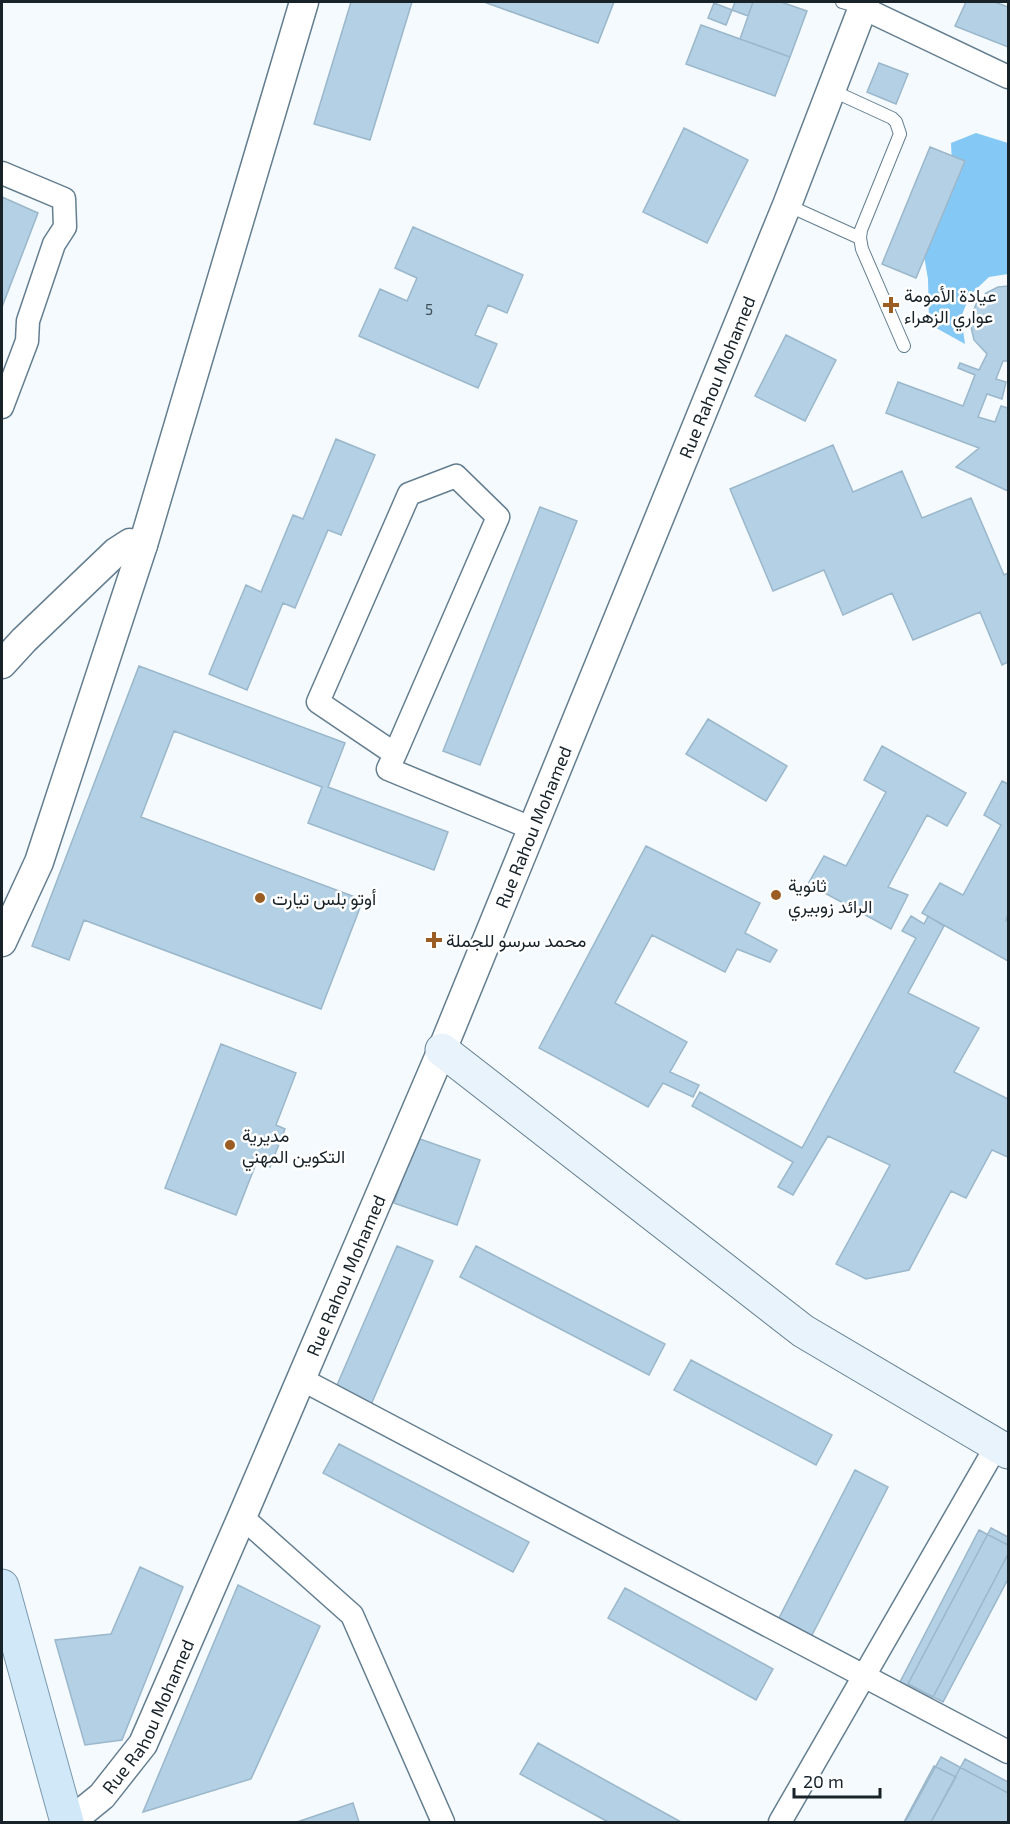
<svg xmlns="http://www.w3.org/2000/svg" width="1010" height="1824" font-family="'Exo 2',Vazirmatn,sans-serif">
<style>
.forest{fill:#84c8f6}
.building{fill:#b3d0e4;stroke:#9bb7cb;stroke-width:1.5}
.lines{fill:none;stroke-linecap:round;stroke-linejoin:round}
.service-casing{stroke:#647e90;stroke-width:14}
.minor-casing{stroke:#647e90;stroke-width:25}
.tertiary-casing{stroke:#647e90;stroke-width:31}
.secondary-casing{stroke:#647e90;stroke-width:35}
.primary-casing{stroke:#7b98ad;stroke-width:35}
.service{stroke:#fff;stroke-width:12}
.minor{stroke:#fff;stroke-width:22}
.tertiary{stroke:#fff;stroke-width:28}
.secondary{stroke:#e8f3fc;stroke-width:33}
.primary{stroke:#d0e8f8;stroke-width:33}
.poi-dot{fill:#9b5d24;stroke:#fff;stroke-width:2}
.labels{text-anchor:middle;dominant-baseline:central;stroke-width:5;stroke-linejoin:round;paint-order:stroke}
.number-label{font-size:15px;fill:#3e4e58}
.poi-label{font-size:18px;fill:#172229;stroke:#fff;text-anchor:start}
.street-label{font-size:18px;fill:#172229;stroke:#fff}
</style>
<rect width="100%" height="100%" fill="#f4fafe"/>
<path class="forest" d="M976,133L1008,143V274L989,277L970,295L961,317L965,344L929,324L928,279L921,238L952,164L951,143Z"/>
<path class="building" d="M351,2H412L370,140L314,124Z
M484,2H614L598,43Z
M735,2H753L748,16L732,10Z
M753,2H781L807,11L790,57L740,39Z
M966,2H995L1008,7V47L955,26Z
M714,3L732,10L726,25L708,18Z
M701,25L790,57L775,96L686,64Z
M879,63L908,74L896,104L867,92Z
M684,128L748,160L707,243L643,212Z
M930,147L965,161L916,278L882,264Z
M2,197L38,213L2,307Z
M413,227L523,275L507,313L488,305L475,335L497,344L478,388L359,336L380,289L407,301L417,278L395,268Z
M1008,286V361H1003L996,379L1006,382L1002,399L987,394L978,417L995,422L1001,406L1008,408V491L956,467L979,448L886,413L898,382L963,406L975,375L958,368L960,363L979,370L987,354L974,340L971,327L972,314L977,302L986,293L998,287Z
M786,335L836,360L805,421L755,396Z
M336,439L375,455L341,535L328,530L295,608L283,603L247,690L209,674L246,585L261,592L293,515L303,519Z
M833,445L853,492L902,471L922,518L971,498L1004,575L1008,573V662L1002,665L980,612L913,640L892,593L843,615L824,570L773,591L730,489Z
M540,507L577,521L480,765L443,751Z
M139,666L345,743L328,787L448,832L434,870L308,823L322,787L174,731L141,817L363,900L321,1009L84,920L69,960L32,946Z
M708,719L787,766L766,801L686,754Z
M882,746L966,793L947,826L927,815L888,887L908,895L891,929L808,884L824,856L846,866L886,792L864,780Z
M1002,781L1008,784V914L1006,920L1008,922V961L922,913L940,883L963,895L1001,825L984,815Z
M646,846L760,903L745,933L777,950L770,962L737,949L725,972L652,935L615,1003L687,1042L670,1072L699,1085L693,1097L663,1083L648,1107L539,1048Z
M911,916L924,924L928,916L944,926L908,993L979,1028L954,1072L1008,1099V1157L992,1150L966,1198L951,1191L909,1270L866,1279L836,1264L890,1165L828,1136L793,1195L778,1187L793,1162L692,1106L700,1092L802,1148L916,938L902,931Z
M221,1044L296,1073L276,1125L285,1129L270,1167L257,1161L236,1215L165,1188Z
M417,1138L480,1160L457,1225L394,1203Z
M397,1246L433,1261L370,1407L334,1392Z
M476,1246L665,1344L649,1375L460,1277Z
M691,1360L832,1435L816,1465L674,1390Z
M339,1444L529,1542L513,1572L323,1473Z
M855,1470L888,1487L811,1637L778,1620Z
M991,1528L1008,1537V1579L943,1702L908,1684Z
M979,1530L1008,1545V1554L932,1699L900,1682Z
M140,1567L183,1587L122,1740L85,1745L55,1640L111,1634Z
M238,1585L320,1626L251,1779L143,1812Z
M625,1588L773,1669L756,1700L608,1618Z
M538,1743L681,1822H608L520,1774Z
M941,1757L1008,1793V1822H905Z
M965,1759L1008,1782V1822H931Z
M934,1766L956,1777L931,1822H904Z
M353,1803L359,1822H297Z"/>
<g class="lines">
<g class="service-casing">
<path id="service" d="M842,2L863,8
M831,90L892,118L896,122L900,134L861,230L860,238L862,249L904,346
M787,205L860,238"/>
</g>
<g class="minor-casing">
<path id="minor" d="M863,8L1008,77
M2,173L64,199L65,227L54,244L28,321L27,341L2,407
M395,754L318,702L409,494L456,476L498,517L395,754L388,769L531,828
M301,1379L1008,1752
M242,1517L352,1615L443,1822
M780,1822L997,1445"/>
</g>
<g class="tertiary-casing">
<g id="tertiary">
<path d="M2,664L24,640L116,552L130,543L143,545"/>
<path d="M2,942L39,862L143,545L304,2"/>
<path id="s1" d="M70,1822L102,1796L143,1744L242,1517L442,1050L787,205L865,2"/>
</g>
</g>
<g class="secondary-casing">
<path id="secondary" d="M442,1050L803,1331L1008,1452"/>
</g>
<g class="primary-casing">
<path id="primary" d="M2,1586L67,1822"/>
</g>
<use href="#service" class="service"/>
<use href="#minor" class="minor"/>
<use href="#tertiary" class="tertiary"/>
<use href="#secondary" class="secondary"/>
<use href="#primary" class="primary"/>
</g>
<g class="poi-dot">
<path d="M888 296h6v6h6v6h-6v6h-6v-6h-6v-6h6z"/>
<circle cx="776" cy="895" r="6"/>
<circle cx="260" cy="898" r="6"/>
<path d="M431 931h6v6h6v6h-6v6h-6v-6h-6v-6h6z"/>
<circle cx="230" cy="1145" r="6"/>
</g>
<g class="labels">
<g class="number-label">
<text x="429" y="309">5</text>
</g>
<g class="poi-label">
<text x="904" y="295">عيادة الأمومة<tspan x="904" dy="21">عواري الزهراء</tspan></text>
<text x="788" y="885">ثانوية<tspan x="788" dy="21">الرائد زوبيري</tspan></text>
<text x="272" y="898">أوتو بلس تيارت</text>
<text x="446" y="940">محمد سرسو للجملة</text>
<text x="242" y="1135">مديرية<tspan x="242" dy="21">التكوين المهني</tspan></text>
</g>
<g class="street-label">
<text stroke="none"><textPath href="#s1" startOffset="1590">Rue Rahou Mohamed</textPath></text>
<text stroke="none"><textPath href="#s1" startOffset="1104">Rue Rahou Mohamed</textPath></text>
<text stroke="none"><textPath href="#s1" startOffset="618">Rue Rahou Mohamed</textPath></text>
<text stroke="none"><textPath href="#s1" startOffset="134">Rue Rahou Mohamed</textPath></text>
</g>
</g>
<rect width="1010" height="1824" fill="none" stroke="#172229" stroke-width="6"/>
<path d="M794 1788v9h86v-9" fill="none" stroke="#172229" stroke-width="3"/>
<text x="803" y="1788" font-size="18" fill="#172229" stroke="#ffffff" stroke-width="4.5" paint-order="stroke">20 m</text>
</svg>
